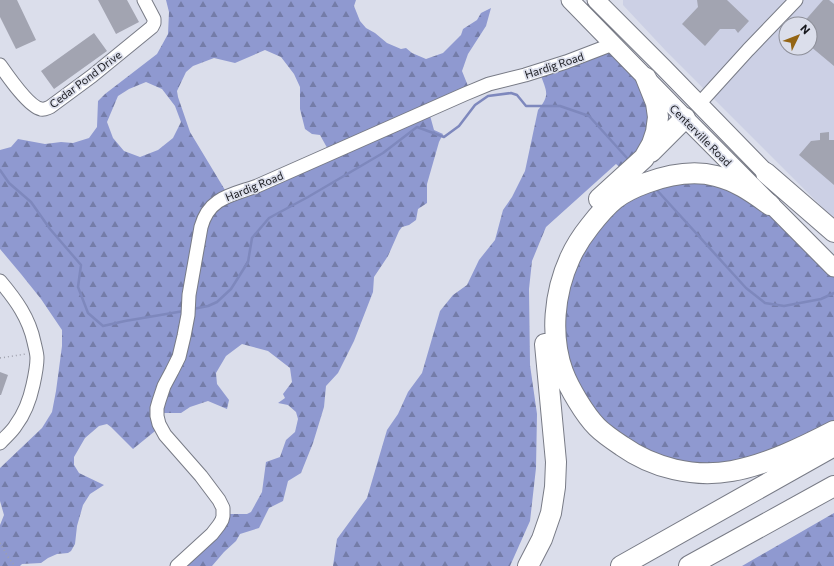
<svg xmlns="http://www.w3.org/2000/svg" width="834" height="566" font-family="Commissioner,sans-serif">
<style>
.built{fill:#ccd0e5;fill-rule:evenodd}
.forest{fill:url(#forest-firs);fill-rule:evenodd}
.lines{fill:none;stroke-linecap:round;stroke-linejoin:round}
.stream{stroke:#7e88bd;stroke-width:2.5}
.building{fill:#a2a4b1}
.minor-casing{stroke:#787b86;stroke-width:15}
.major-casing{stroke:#787b86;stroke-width:19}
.highway-casing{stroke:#787b86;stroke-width:22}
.path{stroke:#9fa1ac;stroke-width:1.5;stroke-dasharray:1 3;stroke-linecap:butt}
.minor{stroke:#fff;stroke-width:13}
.major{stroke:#fff;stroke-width:17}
.highway{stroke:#fff;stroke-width:20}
.labels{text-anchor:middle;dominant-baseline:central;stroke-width:3.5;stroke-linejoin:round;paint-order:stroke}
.street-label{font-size:11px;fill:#17181d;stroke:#dbdeeb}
</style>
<defs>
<pattern id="forest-firs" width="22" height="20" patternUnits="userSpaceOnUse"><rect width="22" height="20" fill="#8f99d0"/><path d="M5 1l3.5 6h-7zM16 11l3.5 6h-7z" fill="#747ca8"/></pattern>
</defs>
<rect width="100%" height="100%" fill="#dbdeeb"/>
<path class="built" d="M623,0H834V219L666,51L623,5ZM786,24H810V48H786Z"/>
<path class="forest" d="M166,0H356L354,6L360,21L366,28L375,33L387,43L401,49L406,48L412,53L426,59L443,53L461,35L463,29L477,20L481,13L491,8L486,26L468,54L462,71L470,91L429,112L434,130L443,134L439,142L427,184V203L418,209L416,220L409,225L402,227L399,231L388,256L374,277L373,292L354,341L338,373L326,386L324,407L313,443L301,473L288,481L283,501L269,508L259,528L240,534L236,541L224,552L212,566H176L225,514H247L251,512L262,492L266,462L280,457L286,440L295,432L298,419L296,412L288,405L278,403L285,398L283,394L292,382L290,368L268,351L242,344L226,356L216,373L217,384L229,400L227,409L208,401L190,407L181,413H160V427L133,449L111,427L107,424L99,426L85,438L74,457V465L79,473L104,485L90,494L83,505L77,526L75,544L71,551L68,553L57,554L48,558L41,563L22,564L20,566H0V525L4,515L0,501V468L42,428L52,412L56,391L62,346V330L41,299L21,274L0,249V150L11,147L18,139L45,144L61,142L73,143L89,138L97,127L98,101L105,94L157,54L168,34L169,12ZM265,50L281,57L294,74L300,87V109L305,129L312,134L320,135L330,153L228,195L190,132L178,97L177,91L186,72L193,66L214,58L235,63ZM146,82L162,89L175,106L181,122L173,138L158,150L140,157L124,151L113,138L107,122L118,96L129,89Z
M609,46L632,62L658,131L624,171L616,164L546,227L532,261L529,289L530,365L537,414L536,468L530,521L510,566H333L337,539L367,498L387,430L398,414L408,392L422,373L440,311L453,295L467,285L479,260L495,240L503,210L512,197L525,171L538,110C551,94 546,91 540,73Z
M734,181L834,269V431L794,451L683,472L589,416L555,326L589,229L653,182Z
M834,513V566H742Z"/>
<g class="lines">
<path class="stream" d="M0,170L9,183L31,202L50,229L81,265L78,287L88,313L103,326L125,321L184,311
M655,188L746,288L765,303L784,306L821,299L834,293
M193,309L208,306L217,302L231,289L248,262L252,238L269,218L308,197L383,153L417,127L444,137L459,126L475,105L488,96L511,93L517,95L526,106H560L589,116L627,158"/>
</g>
<path class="building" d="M0,0H17L36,40L16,49L0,17Z
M98,0H127L139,22L116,34Z
M697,0H727L749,21L738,33L735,29H720L705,46L682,24L698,7Z
M823,0H829L834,4V66L810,46V24H802Z
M94,33L107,51L54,89L41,71Z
M829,132V140H834V185L799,155L811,141L820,140V133Z
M0,372L8,375L1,395H0Z"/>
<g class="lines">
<g class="minor-casing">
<path id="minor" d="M0,65C7,75 29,107 41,109C44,110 47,108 50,107L92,76L152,27L154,23V19L144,0
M699,104L748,50L796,0
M0,281C16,300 29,318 34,342C35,347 37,353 37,358C37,367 35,376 33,385C30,399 25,413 16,425C12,432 5,437 0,443
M177,566L212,534L219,525L222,520L223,516V508L219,500L201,476L165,435L159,424L157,416V408L159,401L164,386L172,371L179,357L184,336L188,315L189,295L201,227C209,197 232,195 257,186L465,94L489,84L525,75L566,62L613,44"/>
</g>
<g class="major-casing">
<path id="major" d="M570,0L685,118L834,268
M596,0L664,68L776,183"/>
</g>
<g class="highway-casing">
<path id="highway" d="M651,152L685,118
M766,173L834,232
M599,199L644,158L652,144L656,132L658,117L656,103L646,78
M770,205C753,193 737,181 716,176C693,170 668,175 646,183C635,187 624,192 615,199C605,207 597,217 590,226C582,236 575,247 570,258C554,293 550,336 563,372C569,388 585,415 597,427C604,434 613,440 622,446C653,468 694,478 732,471C766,465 803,447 834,431
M528,566L542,539L551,513L555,487L556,462L545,344
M621,566L834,446
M689,566L834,486"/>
</g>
<path class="path" d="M0,358L26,354
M0,543L8,557L15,566"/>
<use href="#minor" class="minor"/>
<use href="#major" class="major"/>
<use href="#highway" class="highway"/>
</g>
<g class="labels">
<g class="street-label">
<text transform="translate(554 65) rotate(-18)">Hardig Road</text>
<text transform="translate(85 79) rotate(-37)">Cedar Pond Drive</text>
<text transform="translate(701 135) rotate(45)">Centerville Road</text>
<text transform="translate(254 186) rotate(-22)">Hardig Road</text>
</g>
</g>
<g transform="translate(798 36) rotate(47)"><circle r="19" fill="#dbdeeb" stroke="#8d8f99"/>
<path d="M0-3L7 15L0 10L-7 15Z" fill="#946514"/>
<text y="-6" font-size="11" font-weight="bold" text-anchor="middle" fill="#17181d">N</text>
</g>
</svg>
